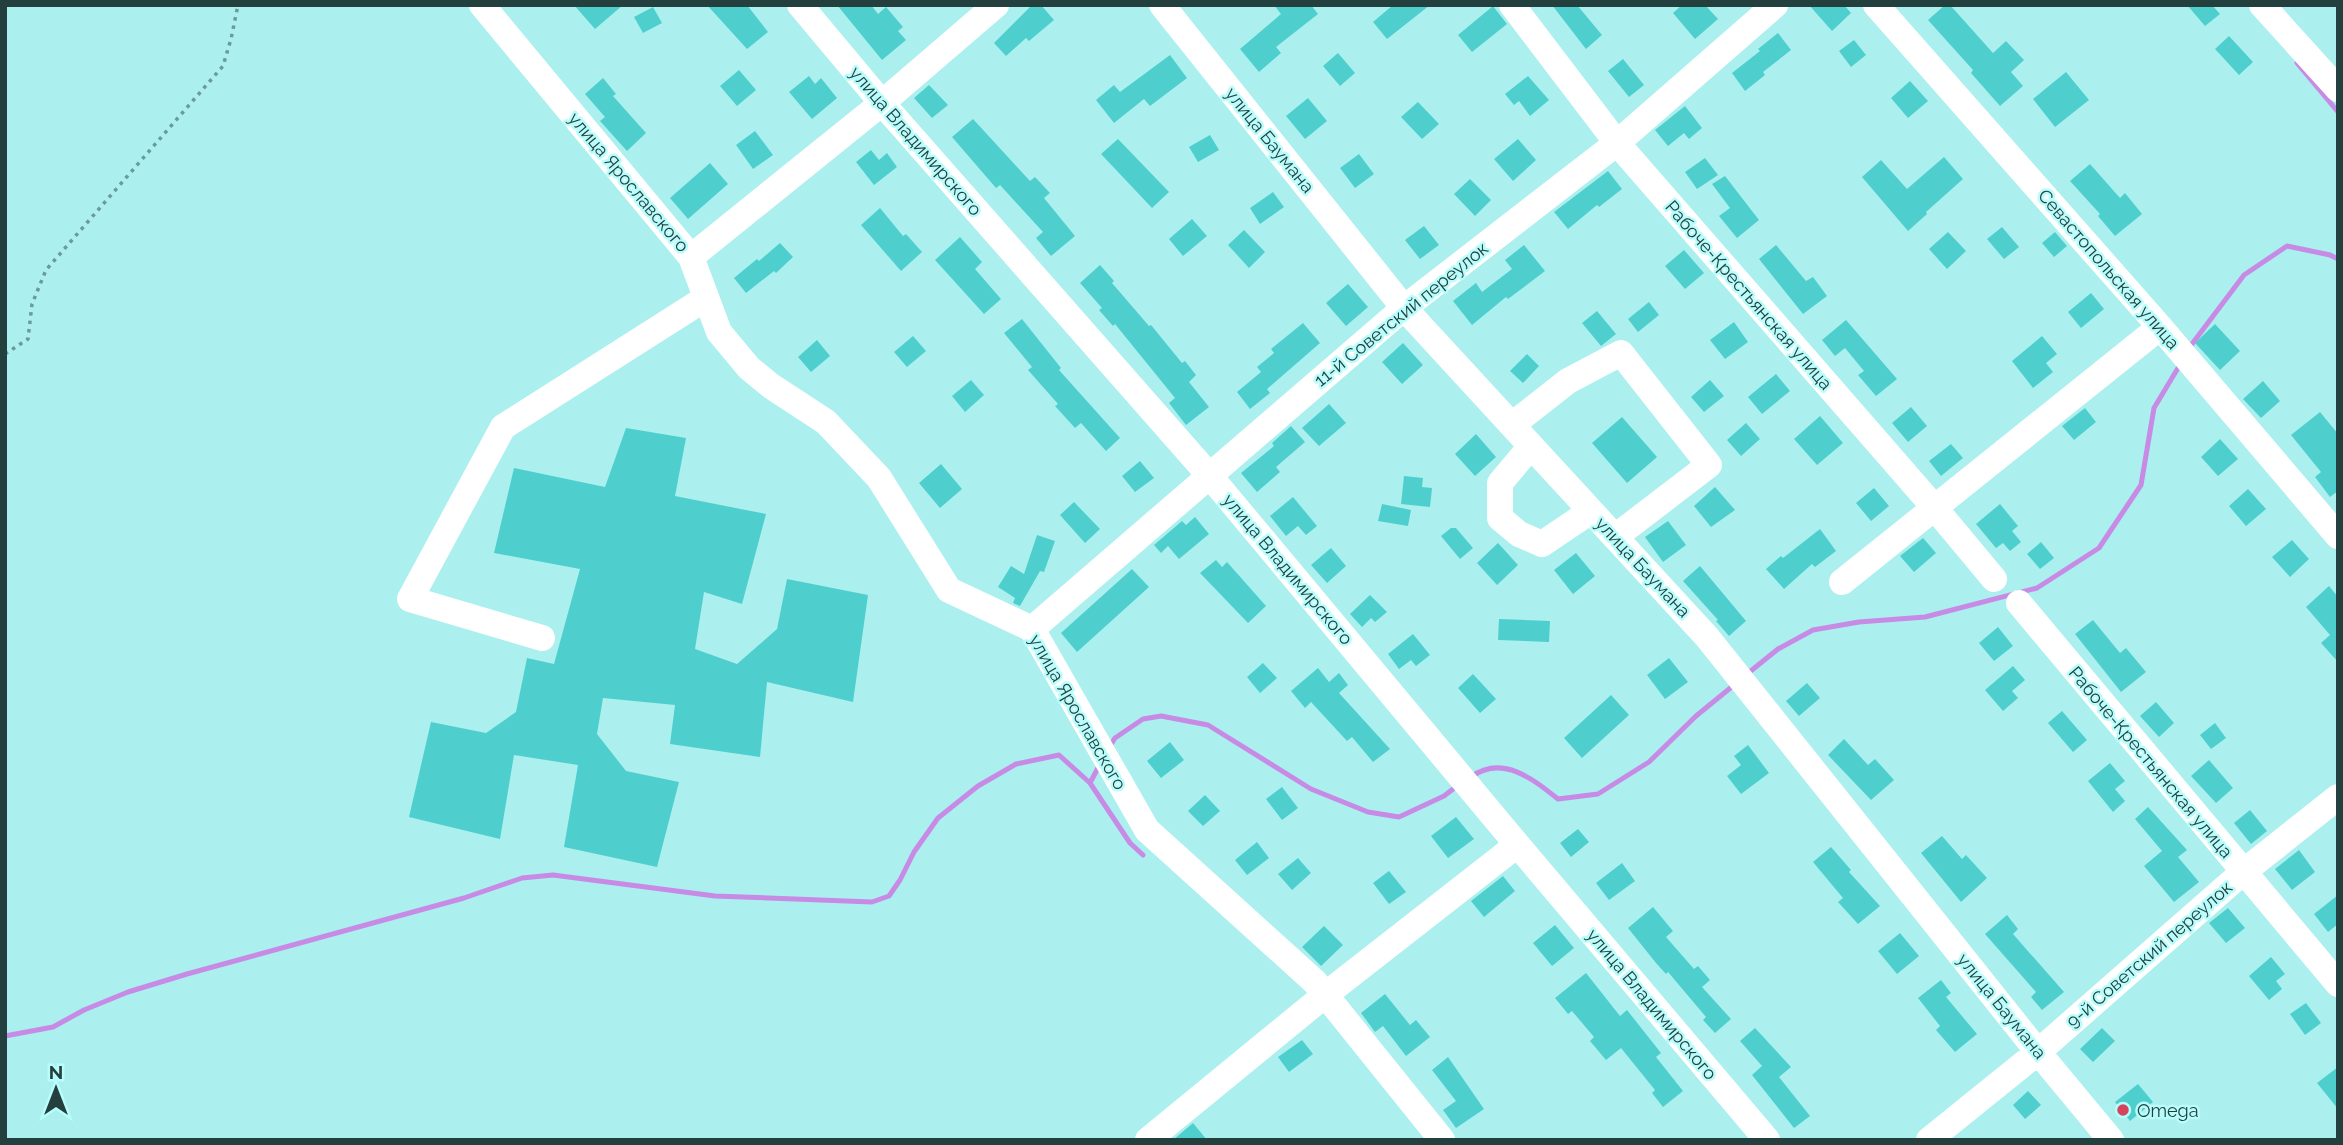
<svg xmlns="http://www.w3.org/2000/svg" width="2343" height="1145" font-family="Raleway,sans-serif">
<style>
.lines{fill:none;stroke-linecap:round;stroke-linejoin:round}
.stream{stroke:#c78be5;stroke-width:5}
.building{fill:#4ecfce}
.path{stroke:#699b9a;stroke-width:3.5;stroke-dasharray:3.5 5;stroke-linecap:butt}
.minor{stroke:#fff;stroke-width:26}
.poi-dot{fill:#d4445e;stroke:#b8fdfb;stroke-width:2.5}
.labels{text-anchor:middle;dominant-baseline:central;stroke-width:5;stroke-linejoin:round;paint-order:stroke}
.street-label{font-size:18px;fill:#23403f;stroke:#b8fdfb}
.poi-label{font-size:18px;fill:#23403f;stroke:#b8fdfb;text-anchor:start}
</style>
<rect width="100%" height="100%" fill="#abf0ee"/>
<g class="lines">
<path class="stream" d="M2297,63L2338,112
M2189,348L2244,275L2287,246L2330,255L2338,259
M1747,674L1778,649L1813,630L1859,622L1925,617L2037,588L2099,548L2141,485L2154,408L2181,363
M1110,746L1115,738L1143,719L1161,716L1208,725L1311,789L1368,812L1399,817L1444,796L1457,786
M1471,777C1502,754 1533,779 1558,799L1598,794L1649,762L1696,716L1734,685
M1090,783L1100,764
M5,1036L53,1027L84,1010L128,992L187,974L464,898L522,878L553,875L715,896L872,902L889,896L900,880L914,852L938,818L978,786L1016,764L1059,755L1090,783L1130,843L1143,855"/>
</g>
<path class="building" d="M574,5H623L595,29Z
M707,5H747L768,32L747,49Z
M837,5H871L878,14L886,7L903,27L898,31L906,40L882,60Z
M1032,5H1041L1054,20L1029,41L1026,38L1006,56L994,43Z
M1274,5H1311L1318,14L1276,47L1281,53L1259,72L1240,49L1281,14Z
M1393,5H1430L1387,39L1373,22Z
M1552,5H1577L1602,35L1586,49Z
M1682,5H1705L1718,19L1695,39L1673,13Z
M1809,5H1844L1851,13L1832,31Z
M1945,5H1950L1993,53L2006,41L2024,60L2011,72L2023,86L2000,106L1971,73L1973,70L1928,20Z
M2187,5H2212L2220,14L2205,26Z
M1493,6L1507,24L1472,52L1458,35Z
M653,7L662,23L643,33L634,17Z
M1778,33L1791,50L1763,72L1765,75L1745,91L1732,73L1760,51L1758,49Z
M2229,36L2253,62L2239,75L2215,49Z
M1854,40L1866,55L1851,67L1839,51Z
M1338,53L1355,73L1340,86L1323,66Z
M1170,55L1187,78L1150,106L1144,99L1114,123L1096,100L1114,85L1120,92Z
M1623,59L1644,85L1629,97L1608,71Z
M739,70L756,90L737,106L720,86Z
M2066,72L2089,100L2055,127L2033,99Z
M809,76L815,84L821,78L837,98L812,119L789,92Z
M1528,76L1549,100L1530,116L1519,101L1514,105L1505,94Z
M603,78L616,94L613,96L646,133L627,151L600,121L605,117L585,94Z
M1910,81L1928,101L1908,118L1891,98Z
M929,85L948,105L932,118L914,98Z
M1308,98L1327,121L1305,139L1286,116Z
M1418,102L1439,124L1422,139L1401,117Z
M1685,106L1702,128L1689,139L1684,133L1668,146L1655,130Z
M973,119L1030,181L1035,177L1050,193L1044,198L1075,236L1051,256L1036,238L1043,232L1000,185L996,188L952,137Z
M755,131L773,155L753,169L736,145Z
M1210,135L1219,150L1198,162L1189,147Z
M1118,139L1169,192L1152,208L1101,154Z
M1518,139L1536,160L1513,181L1494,159Z
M871,150L879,160L887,153L897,167L874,185L856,162Z
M1359,154L1374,174L1355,188L1340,168Z
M1944,157L1963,179L1926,212L1927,214L1908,231L1862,177L1881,160L1907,189Z
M1705,158L1718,175L1697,189L1685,172Z
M710,163L728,184L688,219L670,198Z
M2090,164L2120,198L2125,193L2142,214L2115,236L2098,216L2100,214L2070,181Z
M1608,171L1622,189L1599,207L1597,205L1568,229L1554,212Z
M1725,176L1759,220L1737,238L1719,216L1730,208L1712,184Z
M1470,179L1491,200L1475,216L1454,194Z
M1273,192L1284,207L1260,224L1250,208Z
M880,208L903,236L906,234L922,252L901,271L861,225Z
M1192,219L1207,236L1183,256L1169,239Z
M1424,226L1439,245L1420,259L1405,240Z
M2002,227L2019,247L2004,259L1987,239Z
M1244,230L1265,252L1249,268L1228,245Z
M1948,232L1966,251L1947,269L1929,249Z
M2055,232L2067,246L2054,257L2042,243Z
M960,237L982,262L975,269L1001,299L984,314L935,260Z
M780,243L793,257L776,273L774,271L746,293L734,278L757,259L759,261Z
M1524,245L1545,271L1508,299L1506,297L1472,325L1453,301L1476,283L1482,292L1512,269L1505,260Z
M1776,245L1806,281L1813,277L1827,296L1803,314L1759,259Z
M1684,250L1704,273L1685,289L1665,266Z
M1100,265L1114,281L1112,283L1149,326L1151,325L1182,363L1185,361L1196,375L1189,382L1209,407L1186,425L1169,403L1175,398L1115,324L1113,326L1099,310L1102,308L1080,283Z
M1348,284L1368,307L1346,326L1326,303Z
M2091,293L2104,309L2081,328L2068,312Z
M1649,302L1659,315L1638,332L1628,319Z
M1597,311L1616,334L1601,346L1582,323Z
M1022,319L1061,368L1059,370L1120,438L1106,451L1081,423L1075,428L1055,406L1058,404L1028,370L1032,367L1004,333Z
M1846,320L1897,379L1876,396L1858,375L1864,371L1845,348L1835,356L1822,340Z
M1734,322L1748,342L1725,359L1710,340Z
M1303,323L1320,343L1267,389L1270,393L1250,409L1237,392L1261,372L1257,367L1274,353L1271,349Z
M2215,324L2240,351L2220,370L2195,343Z
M913,336L926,351L907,367L894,352Z
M2042,336L2057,354L2046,363L2053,372L2033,388L2012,361Z
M817,340L830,356L811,372L798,357Z
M1403,343L1423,365L1402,384L1382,362Z
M1527,354L1539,366L1523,383L1510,371Z
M1776,374L1790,391L1762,414L1748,397Z
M971,380L984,395L965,412L952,396Z
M1710,380L1724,396L1704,412L1691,397Z
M2263,381L2280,401L2261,418L2243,399Z
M1329,404L1346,423L1319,446L1302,428Z
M1911,407L1927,426L1908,442L1892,423Z
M2085,408L2096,422L2074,440L2062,426Z
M2320,412L2338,434V491L2330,497L2315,477L2321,472L2291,435Z
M1820,416L1843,443L1817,465L1794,439Z
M1622,417L1657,457L1627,483L1592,443Z
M1746,423L1760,439L1741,456L1727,440Z
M1291,426L1305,442L1276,467L1280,472L1257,492L1241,473L1274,446L1272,443Z
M626,428L686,438L675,496L766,514L742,604L704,592L695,649L737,664L777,629L787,579L868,595L853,702L767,682L760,757L670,744L675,705L603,698L597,734L626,771L679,782L657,867L564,847L578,765L514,755L500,839L409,817L431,722L486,733L516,712L527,658L554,664L580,569L494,553L514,468L605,487Z
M1476,434L1496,457L1475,476L1455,454Z
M2220,439L2238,459L2218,476L2201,457Z
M1951,444L1963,458L1941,476L1929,461Z
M1140,461L1154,478L1135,492L1122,476Z
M941,464L962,489L940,508L919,483Z
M1404,476L1423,478L1422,487L1432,488L1430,507L1401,504Z
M1715,487L1735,510L1711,527L1694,506Z
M1874,488L1889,506L1871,521L1856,503Z
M2248,489L2266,509L2246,526L2229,506Z
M1293,497L1317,526L1306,535L1298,526L1286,536L1270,516Z
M1074,502L1100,529L1085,543L1060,515Z
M1382,504L1411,510L1408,526L1378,521Z
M2000,504L2018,526L2012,531L2021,542L2010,551L2003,543L1996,548L1976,524Z
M1195,517L1209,534L1179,559L1168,546L1161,553L1154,545L1182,521L1186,525Z
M1668,521L1686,545L1663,562L1645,537Z
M1451,528H1456L1473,548L1460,559L1441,536Z
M1820,529L1836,551L1815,567L1812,564L1784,589L1766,569L1781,556L1783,558Z
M1037,535L1055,541L1044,572L1040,571L1020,606L1013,603L1015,598L998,587L1011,566L1024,574Z
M1923,538L1936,553L1914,572L1900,556Z
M2292,540L2309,559L2290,577L2272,557Z
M2041,542L2054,558L2040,569L2027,554Z
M1498,543L1518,565L1497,585L1477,563Z
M1331,548L1346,566L1327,583L1311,565Z
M1576,553L1595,576L1573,594L1554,570Z
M1216,560L1222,567L1227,562L1266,606L1248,623L1200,573Z
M1700,566L1746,621L1729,636L1716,621L1718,620L1683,581Z
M1132,569L1149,587L1077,652L1061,633Z
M2329,586L2338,597V662L2321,643L2330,635L2306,607Z
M1370,595L1387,612L1375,622L1371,618L1362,627L1350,614Z
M1499,619L1550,621L1549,642L1498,640Z
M2093,620L2120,653L2126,648L2146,672L2121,692L2075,634Z
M1998,627L2013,646L1994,661L1979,643Z
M1413,634L1430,655L1416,666L1411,660L1399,669L1388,654Z
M1669,658L1688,682L1665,699L1647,675Z
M1263,663L1277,678L1260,693L1247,677Z
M2013,666L2025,680L2012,691L2018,698L2003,711L1985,690Z
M1318,668L1329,682L1339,673L1348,685L1339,693L1390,749L1373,762L1352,737L1347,741L1311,702L1305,708L1291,691Z
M1473,674L1496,699L1480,713L1458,688Z
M1807,683L1820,698L1799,716L1786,701Z
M1611,695L1629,715L1582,758L1564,738Z
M2156,702L2174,723L2159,737L2140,716Z
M2062,711L2087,740L2073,752L2048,723Z
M2215,723L2226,738L2211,749L2200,735Z
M1844,739L1868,765L1875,759L1894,780L1871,800L1828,755Z
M1170,742L1184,760L1161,778L1147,761Z
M1748,745L1769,773L1741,794L1727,776L1741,765L1734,756Z
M2209,760L2233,788L2216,803L2191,776Z
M2110,763L2125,781L2115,789L2125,801L2113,812L2088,781Z
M1282,787L1298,808L1282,820L1266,799Z
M1205,795L1220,811L1203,826L1188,811Z
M2148,807L2187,850L2178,857L2199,882L2174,902L2144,866L2162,851L2135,819Z
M2250,810L2267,831L2251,844L2234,823Z
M1456,817L1474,839L1448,858L1431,836Z
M1578,829L1589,842L1571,857L1560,843Z
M1942,836L1962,859L1966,855L1987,878L1961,902L1921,853Z
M1257,842L1269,858L1247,875L1235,860Z
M1831,847L1851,870L1849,872L1880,906L1858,924L1838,902L1843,898L1813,862Z
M2299,850L2315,872L2292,890L2275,869Z
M1298,858L1311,873L1292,890L1278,874Z
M1622,863L1635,881L1609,900L1596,883Z
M1389,871L1406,892L1389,904L1373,883Z
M1503,876L1515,891L1484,917L1471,901Z
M2338,895V924L2328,932L2314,914Z
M1653,907L1673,931L1666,937L1694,969L1698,966L1710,980L1702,987L1731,1019L1715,1033L1703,1020L1706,1017L1668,972L1666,974L1656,963L1628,928Z
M2228,908L2245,928L2226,943L2209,923Z
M2007,915L2018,929L2013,934L2064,992L2042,1010L2031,997L2036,992L1985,934Z
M1555,925L1574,948L1552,966L1533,943Z
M1324,926L1343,945L1321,966L1302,947Z
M1900,933L1919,956L1897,974L1878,951Z
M2271,957L2285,974L2276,981L2282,989L2269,1000L2249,976Z
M1586,973L1620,1016L1627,1010L1661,1053L1656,1057L1683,1091L1663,1107L1652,1093L1655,1090L1621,1048L1606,1060L1590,1041L1594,1037L1572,1011L1568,1014L1555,998Z
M1941,980L1951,993L1946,997L1977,1034L1955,1052L1936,1030L1940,1026L1918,998Z
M1385,994L1410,1025L1416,1020L1430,1037L1406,1056L1383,1026L1375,1032L1361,1013Z
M2306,1003L2321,1023L2305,1035L2290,1014Z
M1755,1028L1791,1067L1779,1077L1810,1116L1794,1128L1752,1075L1762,1066L1740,1041Z
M2102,1028L2115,1041L2093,1062L2080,1049Z
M1302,1040L1313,1054L1289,1072L1278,1057Z
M1448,1057L1484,1109L1456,1128L1443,1110L1456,1101L1432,1070Z
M2338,1067V1109L2317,1083Z
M2138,1084L2153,1102L2130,1121L2115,1102Z
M2028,1091L2041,1105L2025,1119L2013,1105Z
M1193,1123L1207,1140H1173Z"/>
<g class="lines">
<path class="path" d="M5,354L28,339L32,304L46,270L223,66L231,39L238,5"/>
<path class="minor" d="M482,5L691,257L719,332L749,368L771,386L826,422L879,478L949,590L1032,629L1147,830L1315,982L1442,1140
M800,5L882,103L1209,475L1510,836L1767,1140
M1162,5L1404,308L1707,637L2038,1052L2111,1140
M1512,5L1617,143L1934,507L1994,579
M1876,5L2160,327L2338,536
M2262,5L2338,89
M691,257L882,103L996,5
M1512,425L1568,381L1621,353L1709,465L1615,537
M1531,446L1500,483V518L1519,534L1542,544L1591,511
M1842,582L2160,327
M2019,603L2338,984
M1032,629L1404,308L1617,143L1775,5
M542,638L410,599L503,427L706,298
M1148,1140L1325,995L1517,845
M1929,1140L2038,1052L2242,873L2338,797"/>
</g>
<circle class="poi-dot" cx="2123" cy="1110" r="7"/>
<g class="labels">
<g class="street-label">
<text transform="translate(1270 140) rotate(51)">улица Баумана</text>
<text transform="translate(916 141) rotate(49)">улица Владимирского</text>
<text transform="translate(629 182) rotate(50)">улица Ярославского</text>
<text transform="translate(2109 269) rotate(49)">Севастопольская улица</text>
<text transform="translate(1749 295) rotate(49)">Рабоче-Крестьянская улица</text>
<text transform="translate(1401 314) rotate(-39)">11-й Советский переулок</text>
<text transform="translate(1643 567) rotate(47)">улица Баумана</text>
<text transform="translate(1288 569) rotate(50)">улица Владимирского</text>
<text transform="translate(1078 712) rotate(60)">улица Ярославского</text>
<text transform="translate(2151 762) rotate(50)">Рабоче-Крестьянская улица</text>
<text transform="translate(2149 954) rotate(-41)">9-й Советский переулок</text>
<text transform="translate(1652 1004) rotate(50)">улица Владимирского</text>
<text transform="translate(2002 1006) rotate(51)">улица Баумана</text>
</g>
<g class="poi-label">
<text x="2137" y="1110">Omega</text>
</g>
</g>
<rect width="2343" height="1145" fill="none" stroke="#23403f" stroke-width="14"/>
<g transform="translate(56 1089)" stroke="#b8fdfb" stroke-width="5" paint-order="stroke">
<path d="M0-5L12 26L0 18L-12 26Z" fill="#23403f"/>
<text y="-10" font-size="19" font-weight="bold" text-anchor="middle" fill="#23403f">N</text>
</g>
</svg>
